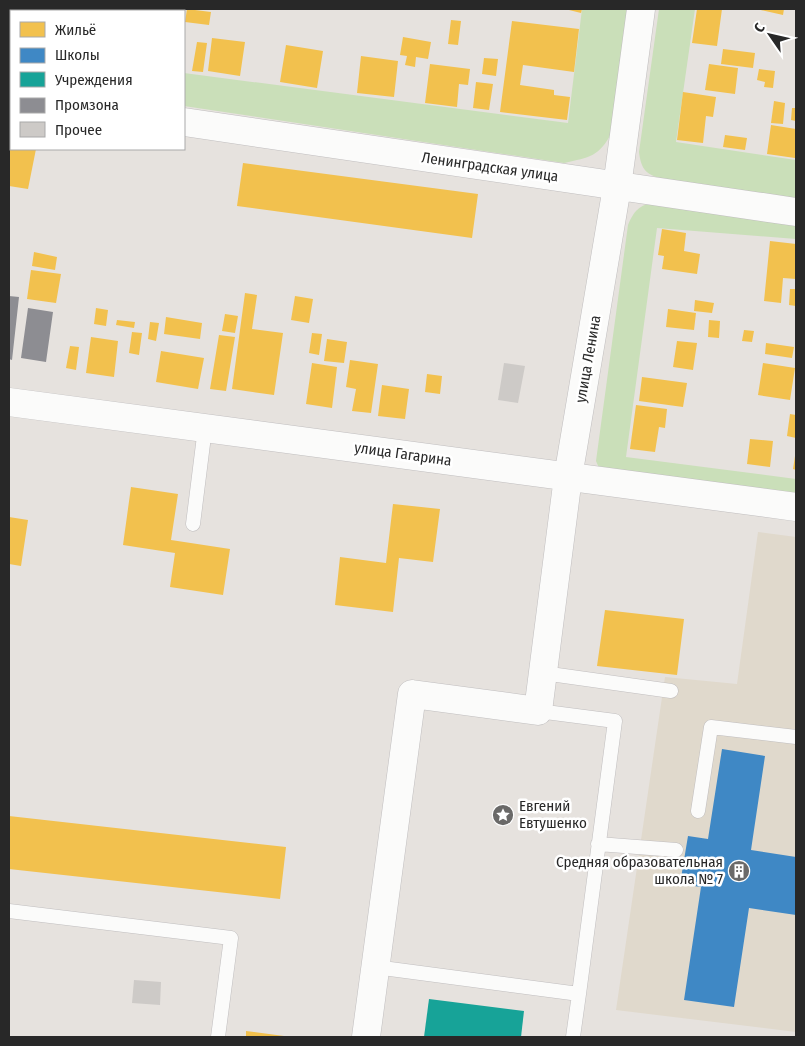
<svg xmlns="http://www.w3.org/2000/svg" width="805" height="1046" font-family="'Fira Sans Condensed',sans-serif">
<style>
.education{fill:#e0d9cc}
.green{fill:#cadfb9}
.homes{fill:#f2c14e}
.schools{fill:#3f88c5}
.public{fill:#17a398}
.industry{fill:#8d8d92}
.building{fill:#cdcac7}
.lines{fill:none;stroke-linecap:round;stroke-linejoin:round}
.service-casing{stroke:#c0bebf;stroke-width:15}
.minor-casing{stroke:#c0bebf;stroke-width:29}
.service{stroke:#fbfbfa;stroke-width:14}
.minor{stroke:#fbfbfa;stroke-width:28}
.labels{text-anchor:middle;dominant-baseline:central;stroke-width:5;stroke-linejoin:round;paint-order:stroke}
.street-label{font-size:15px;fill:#282828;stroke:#fff}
.poi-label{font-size:15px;fill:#282828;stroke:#fff;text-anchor:start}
</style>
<rect width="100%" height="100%" fill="#e6e2de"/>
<path class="education" d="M758,532L796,537V1032L616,1010L665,677L737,684Z"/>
<path class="green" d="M582,9H629L612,132C599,157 590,157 564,163L184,106V73L568,123Z
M659,9H695L676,142L796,160V198L660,178C645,174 641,168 639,152Z
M655,202L796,220V239L657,228L626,457L796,479V508L602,475L596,461L628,225C634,211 639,205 655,202Z"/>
<path class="homes" d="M9,9H36V11H11V44H9Z
M43,9H61V11H43Z
M119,9H140L139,11H119Z
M187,9L211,12L209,25L185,22Z
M565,9H582L581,13Z
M697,9H722L717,46L692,43Z
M756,9H784L783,15Z
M451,20L461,21L458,45L448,44Z
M512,21L579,29L574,72L523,65L520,85L554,90V95L570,97L567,120L500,112Z
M403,37L431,42L428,59L416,57L415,67L405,65L407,56L400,55Z
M212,38L245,42L240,76L208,71Z
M197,42L207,43L203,72L192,71Z
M286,45L323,51L317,88L280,82Z
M723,49L755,53L753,68L721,64Z
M361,56L398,61L394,97L357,93Z
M484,58L498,59L496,76L482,74Z
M430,64L470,69L468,85L459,84L457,107L425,103Z
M709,64L738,68L735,94L705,90Z
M759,69L775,71L773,88L764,87L765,82L757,80Z
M476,82L493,84L489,110L473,108Z
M683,92L716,97L713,117L706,116L703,143L677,140Z
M774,101L785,103L783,124L771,123Z
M792,108H796V121L791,120Z
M771,125L796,129L795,158L767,154Z
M9,132L11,133V149H36L28,189L9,186Z
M725,135L747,138L745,150L723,147Z
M243,163L478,194L472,238L237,206Z
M662,229L686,233L684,251L700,254L697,274L662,269L664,256L658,255Z
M770,241L796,244V279L783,278L781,303L764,301Z
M34,252L57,257L55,270L32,266Z
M31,270L61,274L56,303L27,299Z
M790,289H796V306L789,305Z
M245,293L257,295L252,329L283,333L274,395L232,389Z
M295,296L313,299L309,323L291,320Z
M695,300L714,303L712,313L694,311Z
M96,308L108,310L106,326L94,324Z
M668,309L696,313L694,330L666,327Z
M225,314L238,316L235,333L222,331Z
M166,317L202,323L200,339L164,334Z
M117,320L135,322L134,328L116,325Z
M709,320L720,321L719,338L708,337Z
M150,322L159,323L156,341L148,339Z
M744,330L754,331L752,342L742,341Z
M132,332L142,333L139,355L129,353Z
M312,333L322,334L319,355L309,353Z
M219,335L235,337L226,391L210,389Z
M91,337L118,341L114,377L86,373Z
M327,339L347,342L344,363L324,361Z
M677,341L697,343L693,370L673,367Z
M766,343L794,347L792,358L765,354Z
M70,346L79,347L76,370L66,368Z
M161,351L204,358L198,389L156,382Z
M350,360L378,364L371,413L352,411L356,389L346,387Z
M312,363L337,367L332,408L306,404Z
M763,363L795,368L790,400L758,395Z
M427,374L442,376L440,394L425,392Z
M642,377L687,383L683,407L639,401Z
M382,385L409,389L405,419L378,416Z
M636,405L667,409L665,428L659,427L655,452L630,449Z
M790,414L796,415V438L787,436Z
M750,439L773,441L770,467L747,464Z
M795,456H796V470L793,469Z
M131,487L178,494L171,540L230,549L223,595L170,587L175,553L123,545Z
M393,504L440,509L433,562L399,558L393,612L335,605L340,557L386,563Z
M9,517L28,520L21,566L9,564Z
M605,610L684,619L677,675L597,666Z
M9,816L286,847L280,899L9,869Z
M246,1031L284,1036V1037H246Z"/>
<path class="schools" d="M722,749L765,756L751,850L796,857V915L749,908L734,1007L684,1000L701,887L680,884L688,836L708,839Z"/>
<path class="public" d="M429,999L524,1011L521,1037H424Z"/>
<path class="industry" d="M9,296L19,297L12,360L9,359Z
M28,308L53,312L46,362L21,358Z"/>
<path class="building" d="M504,363L525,366L518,403L498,400Z
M134,980L161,982L160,1005L132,1003Z"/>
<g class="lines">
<g class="service-casing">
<path id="service" d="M193,524L205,428
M543,673L671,691
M538,711L615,721L579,994
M698,811L711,727L796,737
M598,844L676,850
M9,911L231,938L218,1037
M375,967L579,994L573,1037"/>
</g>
<g class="minor-casing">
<path id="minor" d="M9,97H11
M184,122L796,212
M9,402L796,507
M366,1037L412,694L538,711L568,477L617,187L641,9"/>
</g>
<use href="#service" class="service"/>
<use href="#minor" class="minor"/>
</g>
<defs>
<g id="sight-disc" transform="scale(1.125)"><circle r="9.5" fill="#6a6968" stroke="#fff"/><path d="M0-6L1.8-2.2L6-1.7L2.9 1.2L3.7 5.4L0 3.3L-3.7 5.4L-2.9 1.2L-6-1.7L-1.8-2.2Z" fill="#fff"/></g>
<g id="building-disc" transform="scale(1.125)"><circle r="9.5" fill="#6a6968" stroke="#fff"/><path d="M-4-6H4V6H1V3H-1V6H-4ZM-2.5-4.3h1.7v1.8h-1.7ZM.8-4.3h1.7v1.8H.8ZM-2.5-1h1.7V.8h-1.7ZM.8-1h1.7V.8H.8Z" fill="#fff"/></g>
</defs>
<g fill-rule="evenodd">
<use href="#sight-disc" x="503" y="815"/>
<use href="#building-disc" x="739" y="871"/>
</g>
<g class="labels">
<g class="street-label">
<text transform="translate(490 167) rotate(8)">Ленинградская улица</text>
<text transform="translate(588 359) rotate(-80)">улица Ленина</text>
<text transform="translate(403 454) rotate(8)">улица Гагарина</text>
</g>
<g class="poi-label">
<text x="519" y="806">Евгений<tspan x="519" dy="17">Евтушенко</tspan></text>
<text x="723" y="862" text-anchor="end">Средняя образовательная<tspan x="723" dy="17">школа № 7</tspan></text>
</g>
</g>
<rect width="805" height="1046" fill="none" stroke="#282828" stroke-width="20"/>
<rect x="10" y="10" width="175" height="140" fill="#ffffff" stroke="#a9a9a9"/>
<rect x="20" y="22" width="25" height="15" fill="#f2c14e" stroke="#a9a9a9"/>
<text x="55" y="35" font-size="15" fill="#282828">Жильё</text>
<rect x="20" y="48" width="25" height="15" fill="#3f88c5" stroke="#a9a9a9"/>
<text x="55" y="60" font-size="15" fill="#282828">Школы</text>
<rect x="20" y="72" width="25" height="15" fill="#17a398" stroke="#a9a9a9"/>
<text x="55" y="85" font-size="15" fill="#282828">Учреждения</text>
<rect x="20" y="98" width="25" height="15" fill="#8d8d92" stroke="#a9a9a9"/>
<text x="55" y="110" font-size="15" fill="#282828">Промзона</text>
<rect x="20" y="122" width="25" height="15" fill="#cdcac7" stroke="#a9a9a9"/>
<text x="55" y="135" font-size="15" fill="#282828">Прочее</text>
<g transform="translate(770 35) rotate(304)" stroke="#ffffff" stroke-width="4" paint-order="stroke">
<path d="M0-4L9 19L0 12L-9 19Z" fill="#282828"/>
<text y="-8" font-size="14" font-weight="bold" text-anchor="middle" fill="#282828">С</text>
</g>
</svg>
